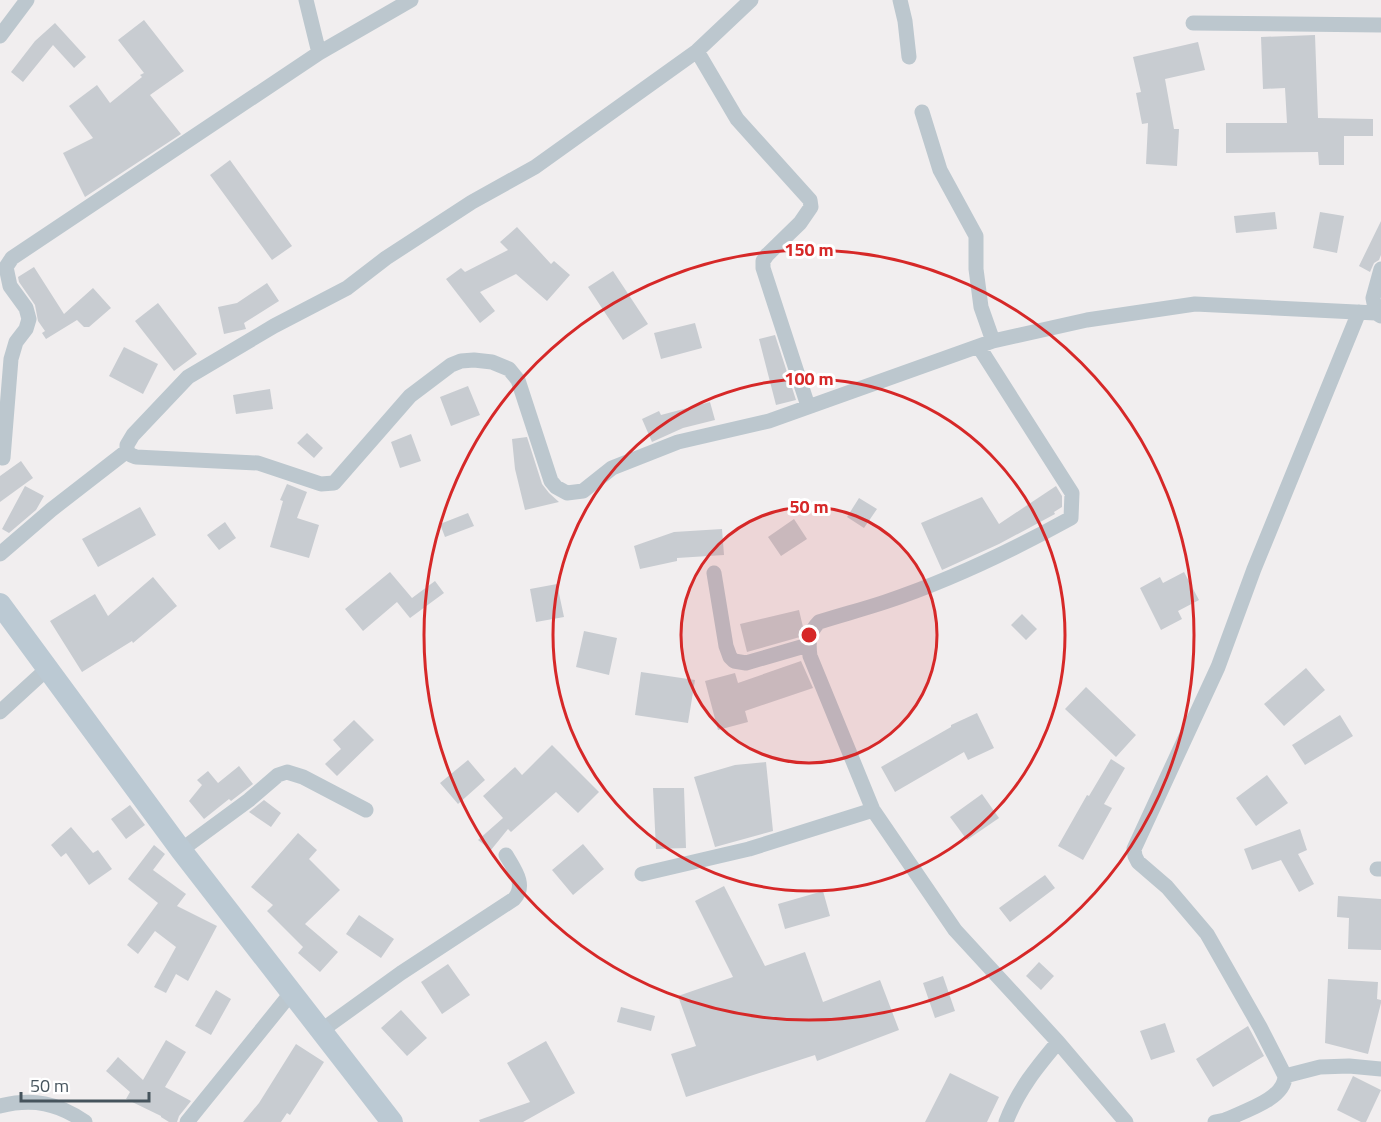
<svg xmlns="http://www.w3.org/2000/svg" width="1381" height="1122" font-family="'Titillium Web',sans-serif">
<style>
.building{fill:#c8ccd1}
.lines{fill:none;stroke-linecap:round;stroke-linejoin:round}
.street{stroke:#bcc7ce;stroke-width:15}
.secondary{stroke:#bbc9d3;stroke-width:22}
.ring{fill:none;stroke:#d62828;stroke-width:3}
.centre{fill:#d62828;stroke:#fff;stroke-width:3}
.ring-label{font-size:18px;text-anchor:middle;font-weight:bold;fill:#d62828;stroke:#fff;stroke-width:6;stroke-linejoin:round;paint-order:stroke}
</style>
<rect width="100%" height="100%" fill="#f1eeef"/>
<path class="building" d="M144,20L184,71L150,95L181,134L85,197L63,153L93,138L69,106L97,85L110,103L142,77L140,75L144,73L118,40Z
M55,23L86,57L74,68L53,45L23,82L11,72L35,41Z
M1315,35L1318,118L1373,119V136H1344V165H1319L1318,152L1226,153V123H1287L1285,88L1263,89L1261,37Z
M1198,42L1205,70L1165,79L1174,129H1179L1177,166L1146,164L1148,123L1142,124L1136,93L1141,92L1133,57Z
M230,160L292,246L272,260L210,175Z
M1275,212L1277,229L1236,233L1234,216Z
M1320,212L1344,216L1337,253L1313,248Z
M1381,221V255L1379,260L1374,263L1370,272L1359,266Z
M517,227L551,264L554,261L570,275L547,301L516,274L480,292L495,311L480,323L446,279L461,268L465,272L508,250L500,242Z
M34,267L64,314L93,288L111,308L89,327H84L77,320L46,339L42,333L45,331L38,321L35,305L19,282L18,277Z
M613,271L648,324L623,340L588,287Z
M267,283L279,301L244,323L246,329L224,334L218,307L237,303Z
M158,303L197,354L174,371L135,321Z
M695,323L702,348L661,359L654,333Z
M775,335L796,400L776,405L759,339Z
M124,347L158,364L143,394L109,376Z
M468,386L480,415L451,426L440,397Z
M270,389L273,409L236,414L233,395Z
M710,402L715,420L683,428L652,442L642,419L659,411L661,415Z
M307,433L323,448L314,458L297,443Z
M411,434L421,461L400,468L391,442Z
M527,437L542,484L549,493L559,502L525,510L515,469L512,439Z
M21,461L33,478L0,502V476Z
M287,484L307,492L297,518L319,525L309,558L270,547L283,501L280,500Z
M25,486L44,496L36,510L9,533L2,529Z
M1056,486L1062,496V507L1054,512L1055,514L999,544L942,570L921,523L982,497L999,524Z
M859,498L877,509L864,528L847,517Z
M140,507L156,535L98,567L82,539Z
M468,513L474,526L445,537L440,524Z
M794,519L807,539L781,556L768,537Z
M225,522L236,538L219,550L207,535Z
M722,529L724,555L677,558V561L640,569L634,546L674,532Z
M390,572L412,598L435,581L444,593L410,618L397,602L363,631L345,609Z
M1184,572L1199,600L1178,611L1182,619L1161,630L1140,588L1160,577L1163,583Z
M153,577L177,606L133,643L132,641L82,672L50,621L95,594L108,616Z
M557,584L564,617L536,622L530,589Z
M799,610L803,627L800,637L747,652L740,624Z
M1022,614L1037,629L1026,640L1011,625Z
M584,631L617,638L609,675L576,667Z
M801,661L813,688L745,711L748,722L718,730L705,681L735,673L738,683Z
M1306,668L1325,690L1284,726L1264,704Z
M641,672L695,680L688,723L635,715Z
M1086,687L1136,735L1116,757L1065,709Z
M977,713L994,748L968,760L964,752L895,792L881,767L951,727V725Z
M1340,715L1353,736L1305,765L1292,745Z
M354,720L374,740L337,776L325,764L341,749L333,740Z
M552,745L599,792L578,813L556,792L511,832L508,829L491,850L478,840L503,818L483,796L515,767L522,775Z
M1111,759L1125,768L1104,804L1112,808L1083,860L1058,846L1087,795L1089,796Z
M468,760L485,780L458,804L440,783Z
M766,762L773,831L715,847L694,777L735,765Z
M239,766L253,784L231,801L229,799L204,819L189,801L202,785L197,780L208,771L218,783Z
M1267,775L1288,803L1256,826L1236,798Z
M653,788H684L686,848L656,849Z
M982,794L999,818L967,840L950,817Z
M264,800L281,813L271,827L249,812Z
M130,805L145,825L126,839L111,819Z
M71,827L93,853L98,850L112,869L89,885L66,853L61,857L51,845Z
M1300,829L1307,850L1298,854L1314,884L1299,892L1281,860L1252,870L1244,849Z
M298,833L317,850L309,859L340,890L305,924L338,952L320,972L298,953L303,947L267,911L273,905L251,887Z
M583,844L604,869L573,895L552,870Z
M154,845L165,854L153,870L186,894L177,906L217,926L188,981L176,974L166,993L154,987L176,947L155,931L138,954L127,945L158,903L128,879Z
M1045,875L1055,888L1010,922L999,908Z
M724,886L765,966L805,952L823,1002L880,980L899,1030L817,1061L815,1055L686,1097L671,1054L696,1046L678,996L733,977L695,901Z
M823,891L830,916L785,929L778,904Z
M1338,896L1381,899V950L1348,949L1349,918L1337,917Z
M359,915L394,939L381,958L346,934Z
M1039,962L1054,976L1041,990L1026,976Z
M448,964L470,995L442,1014L421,982Z
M943,976L955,1011L935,1018L923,983Z
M1328,979L1378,982L1377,999L1381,1000V1003L1368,1054L1325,1043Z
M216,990L231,999L211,1035L195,1026Z
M621,1007L655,1016L651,1031L617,1022Z
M401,1010L427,1038L407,1056L381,1028Z
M1165,1023L1175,1052L1151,1060L1140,1031Z
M1248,1026L1264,1056L1213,1087L1196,1059Z
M166,1040L186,1052L165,1087L191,1101L179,1116L177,1122H169L161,1117V1116L126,1099L130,1092L106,1071L118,1057L143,1080Z
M546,1041L575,1093L523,1122H480L479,1120L530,1102L507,1063Z
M296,1044L324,1062L290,1115L287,1113L281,1122H243L259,1103Z
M950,1073L999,1097L987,1122H925Z
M1353,1076L1381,1090L1366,1122H1361L1337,1110Z"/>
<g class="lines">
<path class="street" d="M306,0L319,53
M751,0L697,51L535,167L472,202L386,258L347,288L274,326L188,377L133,435L127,445V451L131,455L136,457L258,463L321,484L334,483L410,396L451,365L461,361L474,360L492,362L509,369L518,380L551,481L556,487L567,493L583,491L612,468L678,442L769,421L993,341L1087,320L1195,304L1376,313L1381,316
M900,0L905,21L909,57
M1193,23L1381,25
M0,36L27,0
M697,51L737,119L810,200L811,207L800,223L767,255L763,261V268L808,406
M922,112L940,170L976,236V269L981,307L993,341
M1376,313L1373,298L1381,269
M979,347L1072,493L1071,518C1013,550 948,581 885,602C864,609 841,615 819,622C809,632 808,642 810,656L873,810L955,930L1058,1042L1126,1122
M3,458L11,359L16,342L26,329L29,319L26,308L10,286L6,267L12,258L319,53L411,0
M0,554L51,510L127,451
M714,573L726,646L730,657L734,661L746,663L808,645
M0,712L47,669
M181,850L249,800L278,775L287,772L303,777L366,810
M1377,869H1381
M642,874L749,849L873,810
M322,1030L401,973L514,899C527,885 514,869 506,855
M1285,1076L1320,1067L1349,1066L1381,1069
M0,1106C33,1098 58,1103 85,1122
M187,1122L292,992
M1006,1122C1018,1090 1037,1067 1058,1042
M1215,1122L1225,1120C1244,1111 1285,1099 1285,1076L1260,1027L1207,934L1167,887L1138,862L1135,856L1134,849L1218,667L1254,569L1359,312"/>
<path class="secondary" d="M0,604L181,850L392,1122"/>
</g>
<circle cx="809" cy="635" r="128" fill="#d62828" fill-opacity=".12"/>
<g class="ring">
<circle cx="809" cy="635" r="128"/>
<circle cx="809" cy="635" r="256"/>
<circle cx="809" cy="635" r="385"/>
</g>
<circle cx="809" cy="635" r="9" class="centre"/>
<g class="ring-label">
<text x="809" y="256">150 m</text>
<text x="809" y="385">100 m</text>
<text x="809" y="513">50 m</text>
</g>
<path d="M21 1092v9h128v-9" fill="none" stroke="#46545d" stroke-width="3"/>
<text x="30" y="1092" font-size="18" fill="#46545d" stroke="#ffffff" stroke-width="4.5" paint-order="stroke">50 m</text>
</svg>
